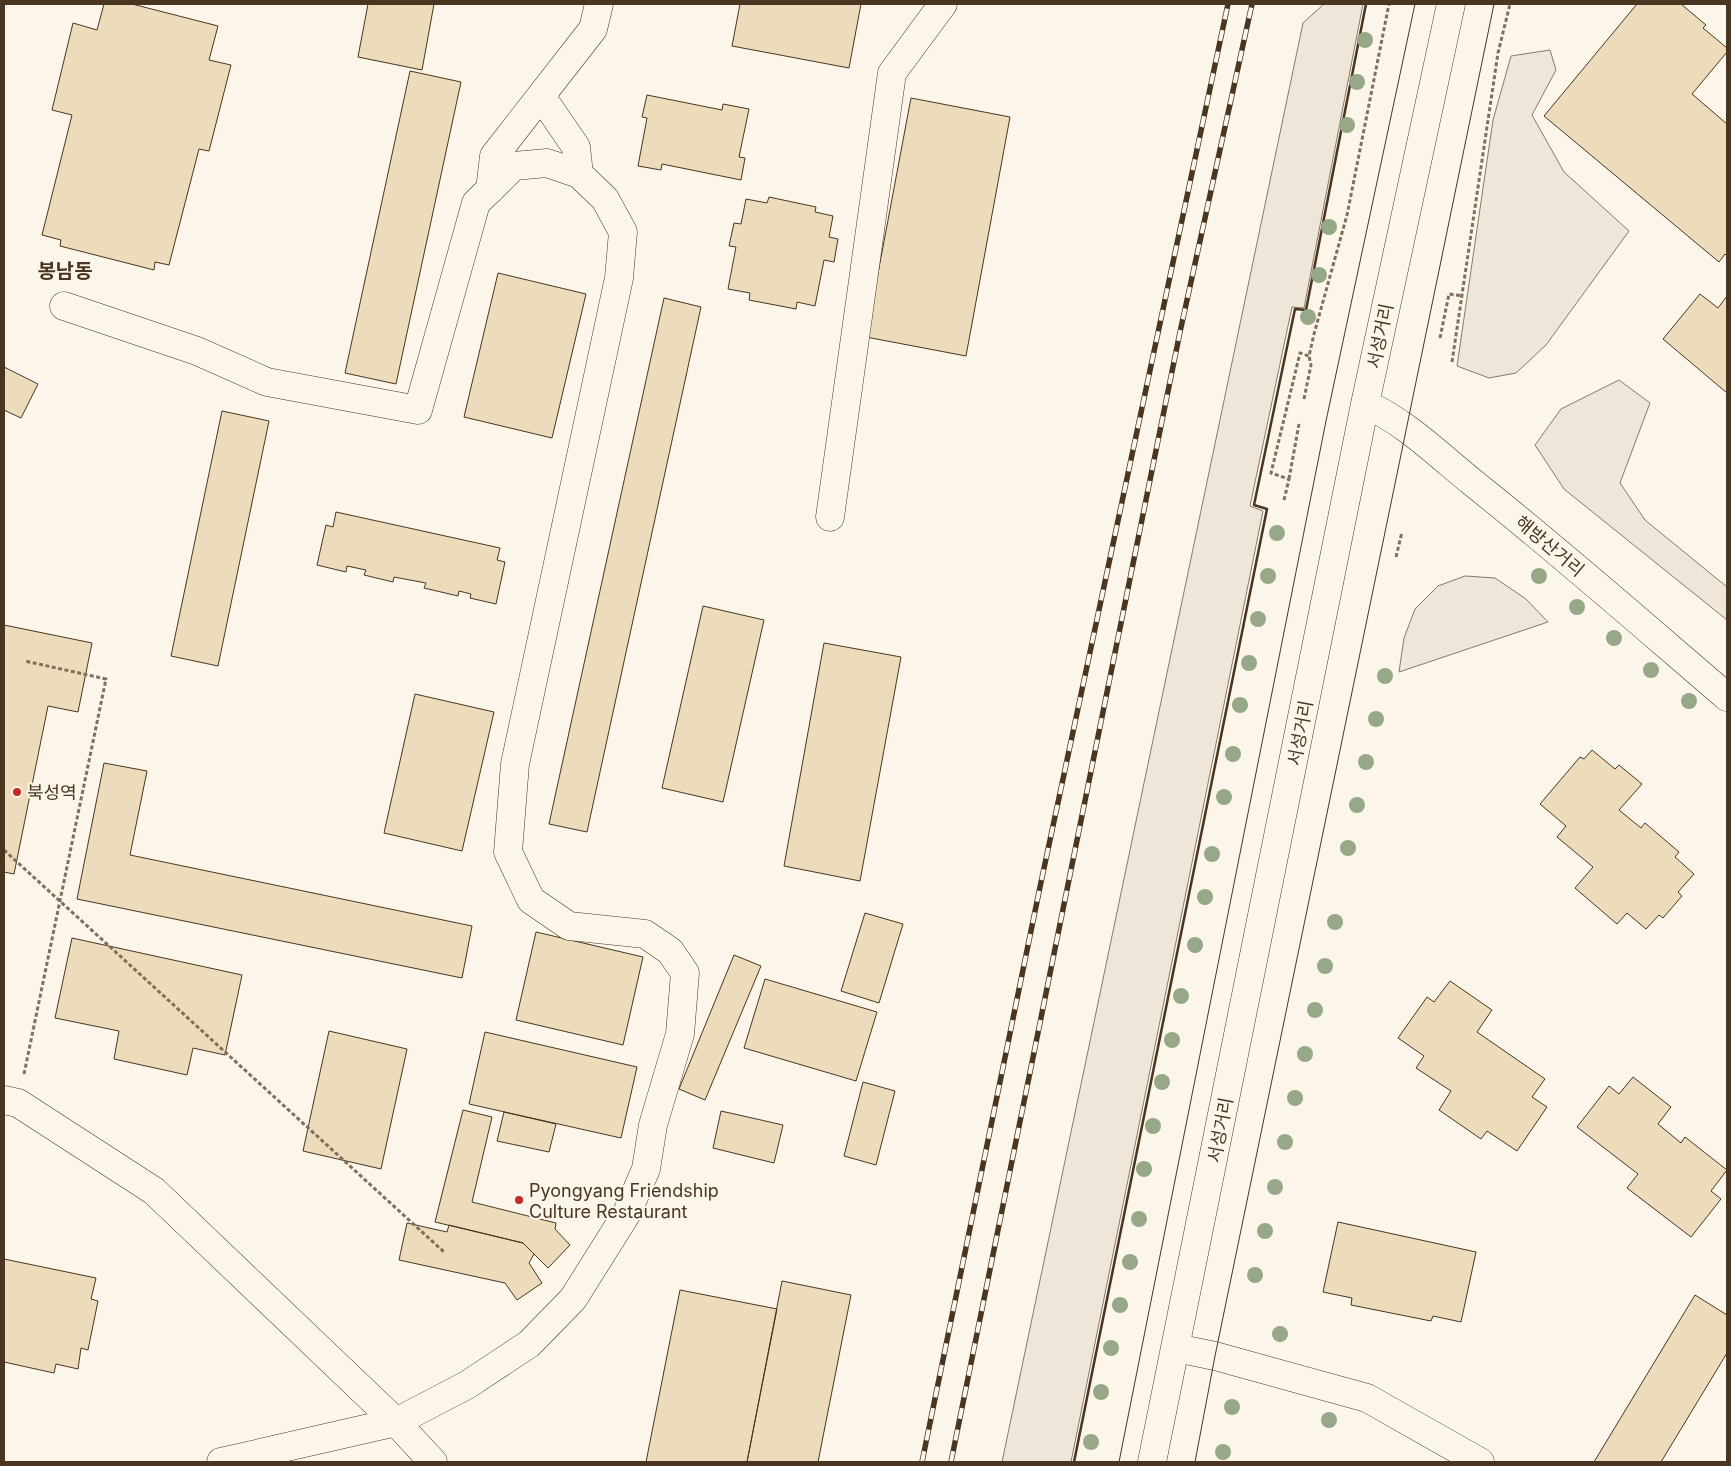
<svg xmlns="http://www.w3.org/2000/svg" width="1731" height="1466" font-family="Inter,'Noto Sans KR',sans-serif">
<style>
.green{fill:#ede6d9;stroke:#887966}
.building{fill:#ecdcbc;stroke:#4a3520}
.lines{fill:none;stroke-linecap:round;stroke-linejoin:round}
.minor-casing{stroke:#4a3520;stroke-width:29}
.major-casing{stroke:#4a3520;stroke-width:29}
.path{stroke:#7f6f5c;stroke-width:3;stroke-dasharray:4 2.5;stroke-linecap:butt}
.minor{stroke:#fbf6e9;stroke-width:28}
.major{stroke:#fbf6e9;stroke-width:28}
.tram{stroke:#4a3520;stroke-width:1}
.rail-casing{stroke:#4a3520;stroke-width:5.5}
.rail{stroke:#fbf6e9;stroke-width:4;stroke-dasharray:11;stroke-linecap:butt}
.wall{stroke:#4a3520;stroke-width:2.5}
.tree{fill:#96a887}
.poi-dot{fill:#c62828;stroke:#fbf6e9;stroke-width:2}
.labels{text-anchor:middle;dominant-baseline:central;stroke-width:4;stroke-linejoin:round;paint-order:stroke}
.street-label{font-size:18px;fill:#4a3520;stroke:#fbf6e9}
.poi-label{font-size:18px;fill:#4a3520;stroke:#fbf6e9;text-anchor:start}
.quarter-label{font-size:20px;font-weight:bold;fill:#4a3520;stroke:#fbf6e9}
</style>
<rect width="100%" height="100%" fill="#fbf6e9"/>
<path class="green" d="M1324,4H1363L1304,308L1292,307L1250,506L1263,511L1071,1462H1002L1303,23Z
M1550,50L1556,70L1532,115L1564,172L1629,231L1546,345L1516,373L1489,378L1457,366L1493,120L1511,56Z
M1619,380L1650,403L1620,483L1645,520L1727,587V620L1564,489L1535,445L1561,409Z
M1465,576L1495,578L1526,599L1548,622L1399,672L1404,638L1415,609L1438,586Z"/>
<path class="building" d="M104,4H132L218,26L209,60L231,65L209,151L199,149L169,265L155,262L154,270L60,246L61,240L42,235L72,115L52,110L73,23L97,30Z
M368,4H434L422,70L358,57Z
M740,4H861L849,68L732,46Z
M1637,4H1681L1706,25L1703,28L1727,48V52L1692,94L1727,124V256L1725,254L1719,262L1544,116Z
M410,71L461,82L396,384L345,373Z
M647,95L722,110L723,104L749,109L739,157L745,158L741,180L662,164L661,170L638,166L647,118L642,117Z
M911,98L1010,117L966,356L866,337Z
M769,197L816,207L815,212L833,216L829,237L838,239L834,262L824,260L815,306L797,302L796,309L749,300L750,293L728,289L736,247L729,246L734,223L741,224L746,199L767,203Z
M498,273L586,294L552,438L464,417Z
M1700,294L1718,308L1727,296V393L1663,339Z
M664,298L701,307L587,832L549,824Z
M4,367L38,384L21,418L4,410Z
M222,411L269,421L218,666L171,656Z
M336,512L500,548L497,560L505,562L496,604L470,598L471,594L459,591L458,596L424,588L426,583L394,577L393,582L364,575L366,570L347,566L346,572L317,565L326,525L333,527Z
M703,606L764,620L723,802L662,788Z
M4,625L92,643L78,712L48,706L14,874L4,872Z
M824,643L901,657L860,881L784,866Z
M415,694L494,712L462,851L384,833Z
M1592,750L1615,769L1619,765L1642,784L1619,810L1641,828L1645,823L1679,852L1675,857L1694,874L1678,892L1682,896L1663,918L1659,915L1646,929L1627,913L1617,924L1575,888L1593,867L1557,837L1566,826L1540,804L1580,757L1584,759Z
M104,763L147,771L130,855L472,926L462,978L77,899Z
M865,913L903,924L879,1003L841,991Z
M536,932L643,957L623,1045L516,1020Z
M72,938L242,975L225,1055L193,1048L187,1075L114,1059L119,1031L55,1018Z
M734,955L761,966L705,1100L679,1089Z
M765,979L877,1012L856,1081L744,1048Z
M1450,981L1492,1010L1477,1032L1545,1079L1532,1097L1547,1107L1517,1151L1487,1131L1481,1139L1439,1110L1451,1091L1416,1068L1424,1056L1398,1038L1427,997L1434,1002Z
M329,1031L407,1049L381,1169L303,1151Z
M485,1032L637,1067L621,1138L469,1104Z
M1633,1077L1671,1107L1658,1124L1681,1143L1685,1137L1727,1170L1711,1191L1721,1199L1691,1237L1627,1188L1638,1174L1577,1127L1609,1086L1619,1094Z
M863,1082L895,1091L876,1165L844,1156Z
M463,1110L492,1117L472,1202L556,1223L555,1229L570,1245L548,1268L523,1243L435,1222Z
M721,1111L783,1125L774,1163L713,1148Z
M504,1112L556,1124L549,1152L497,1141Z
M1338,1222L1476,1252L1461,1322L1433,1316L1431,1321L1351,1305L1352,1298L1323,1292Z
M407,1223L447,1232L449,1225L523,1243L534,1254L529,1263L542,1283L517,1300L505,1283L399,1260Z
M4,1259L96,1278L91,1299L98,1301L88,1350L81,1348L78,1369L56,1364L54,1373L4,1362Z
M782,1281L851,1295L818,1462H747Z
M680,1290L777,1309L747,1462H646Z
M1695,1295L1727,1315V1353L1661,1462H1594Z"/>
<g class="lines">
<g class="minor-casing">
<path id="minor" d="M541,96L576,147L579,174
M490,190L494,156L593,29L599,4
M64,306L197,351L267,382L418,410L476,203L514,166L547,163L579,174L605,199L623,232L619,278L515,764L508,852L531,900L569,926L645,934L670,951L685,973L680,1034L653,1125L646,1169L627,1213L573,1299L529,1344L467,1385L396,1422L221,1462
M830,517L892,73L943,4
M4,1100L18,1103L154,1191L396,1422L433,1462
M1176,1348L1215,1356L1367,1398L1480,1462"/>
</g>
<g class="major-casing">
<path id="major" d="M1365,404C1403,420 1440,456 1472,482C1559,551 1643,625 1727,697
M1152,1462L1365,404L1451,4"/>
</g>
<path class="path" d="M1440,338L1449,294L1463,296
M1452,362L1498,53L1510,4
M1304,399L1311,365L1309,356
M1289,479L1299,424
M1284,500L1289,479L1271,473L1300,353L1309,356L1314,334L1347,215L1389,4
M1396,557L1402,532
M4,850L444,1252
M24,1074L106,679L25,661"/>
<use href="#minor" class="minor"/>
<use href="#major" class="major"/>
<path class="tram" d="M1119,1462L1326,421L1415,4
M1195,1462L1215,1356L1494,4"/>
<g class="rail-casing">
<path id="rail" d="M922,1462L1040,887L1228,4
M951,1462L1180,332L1252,4"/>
</g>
<use href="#rail" class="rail"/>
<path class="wall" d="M1074,1462L1267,509L1254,505L1295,309L1306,310L1366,4"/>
</g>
<g class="tree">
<circle cx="1365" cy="40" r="8"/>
<circle cx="1357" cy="82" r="8"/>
<circle cx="1347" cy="125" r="8"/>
<circle cx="1329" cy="227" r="8"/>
<circle cx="1319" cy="275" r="8"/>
<circle cx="1308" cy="317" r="8"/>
<circle cx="1277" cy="533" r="8"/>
<circle cx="1268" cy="576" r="8"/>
<circle cx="1539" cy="576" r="8"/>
<circle cx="1577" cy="607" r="8"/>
<circle cx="1258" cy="619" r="8"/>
<circle cx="1614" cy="638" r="8"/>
<circle cx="1249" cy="663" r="8"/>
<circle cx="1651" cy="670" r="8"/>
<circle cx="1385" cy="676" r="8"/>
<circle cx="1689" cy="701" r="8"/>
<circle cx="1240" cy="705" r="8"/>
<circle cx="1376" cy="719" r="8"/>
<circle cx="1233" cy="754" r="8"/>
<circle cx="1366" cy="762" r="8"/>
<circle cx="1224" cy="797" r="8"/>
<circle cx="1357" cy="805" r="8"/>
<circle cx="1348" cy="848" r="8"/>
<circle cx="1212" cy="854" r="8"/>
<circle cx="1205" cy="897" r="8"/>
<circle cx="1335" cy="922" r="8"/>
<circle cx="1195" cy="945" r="8"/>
<circle cx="1325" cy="966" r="8"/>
<circle cx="1181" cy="996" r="8"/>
<circle cx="1315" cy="1010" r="8"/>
<circle cx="1172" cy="1040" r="8"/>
<circle cx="1305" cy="1054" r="8"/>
<circle cx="1162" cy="1082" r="8"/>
<circle cx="1295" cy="1098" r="8"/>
<circle cx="1153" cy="1126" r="8"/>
<circle cx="1285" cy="1142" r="8"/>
<circle cx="1144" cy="1169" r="8"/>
<circle cx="1275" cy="1187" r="8"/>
<circle cx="1139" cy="1219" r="8"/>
<circle cx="1265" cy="1231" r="8"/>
<circle cx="1130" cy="1262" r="8"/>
<circle cx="1255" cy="1275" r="8"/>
<circle cx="1120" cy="1305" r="8"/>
<circle cx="1280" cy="1334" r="8"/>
<circle cx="1111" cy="1348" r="8"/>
<circle cx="1101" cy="1392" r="8"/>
<circle cx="1232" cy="1407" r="8"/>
<circle cx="1329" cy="1420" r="8"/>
<circle cx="1091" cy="1442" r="8"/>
<circle cx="1223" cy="1452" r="8"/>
</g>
<g class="poi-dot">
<circle cx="17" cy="792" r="5"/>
<circle cx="519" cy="1200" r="5"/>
</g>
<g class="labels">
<g class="street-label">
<text transform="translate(1380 336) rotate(-78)">서성거리</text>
<text transform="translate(1550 546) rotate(40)">해방산거리</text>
<text transform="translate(1300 733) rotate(-79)">서성거리</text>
<text transform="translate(1220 1130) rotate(-79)">서성거리</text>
</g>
<g class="poi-label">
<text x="27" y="792">북성역</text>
<text x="529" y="1190">Pyongyang Friendship<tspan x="529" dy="21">Culture Restaurant</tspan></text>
</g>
<g class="quarter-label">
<text x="65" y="271">봉남동</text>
</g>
</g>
<rect width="1731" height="1466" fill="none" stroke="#4a3520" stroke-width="10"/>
</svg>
